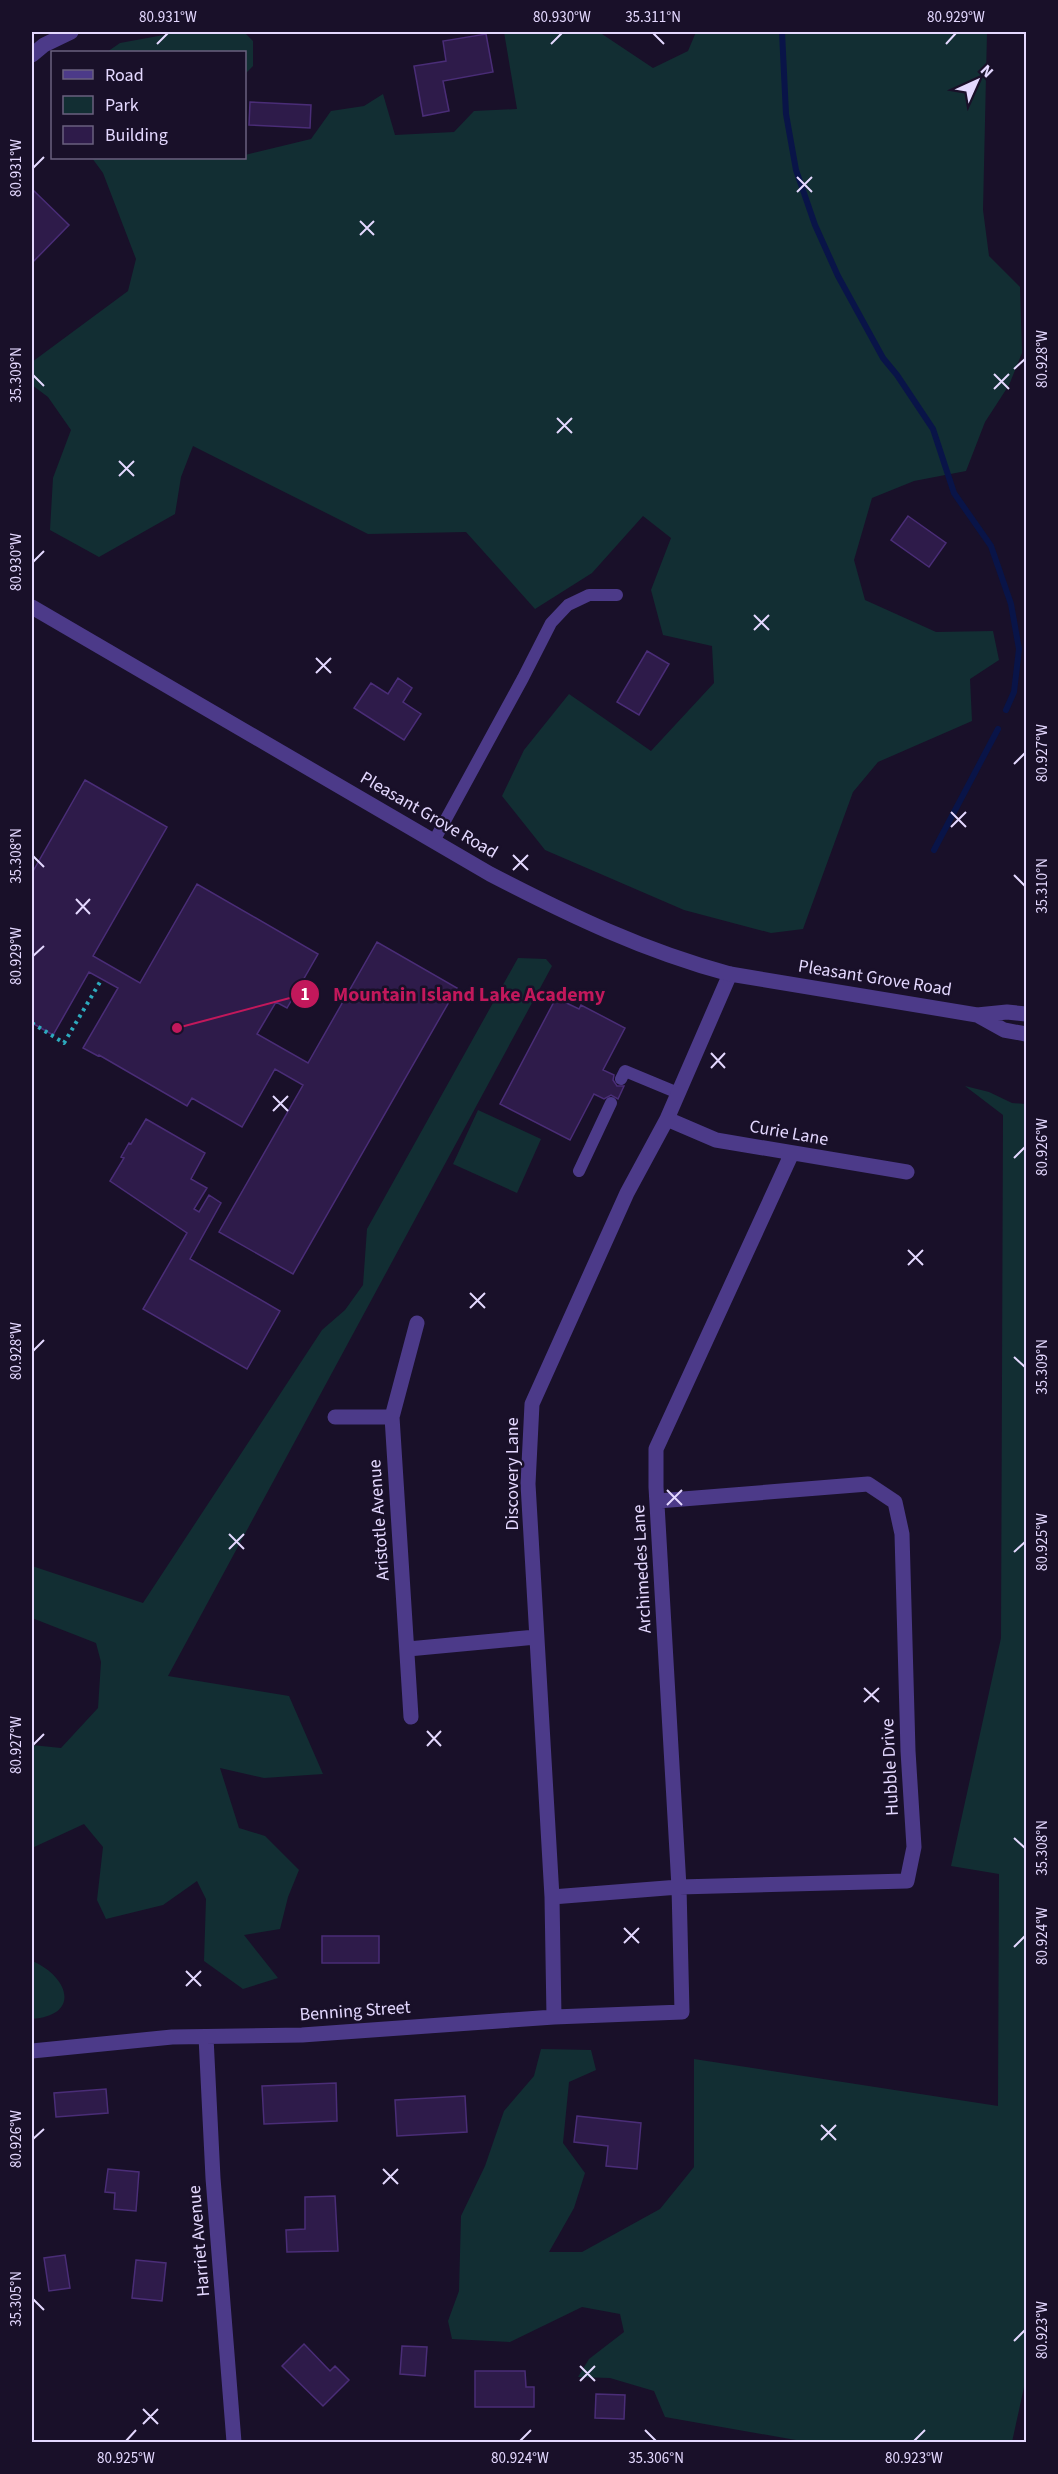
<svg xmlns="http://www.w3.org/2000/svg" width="1058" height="2474" font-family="'Source Sans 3',sans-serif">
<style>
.green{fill:#122e33}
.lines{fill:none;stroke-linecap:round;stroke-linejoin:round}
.stream{stroke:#091448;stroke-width:6}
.building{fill:#2e1b4a;stroke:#4a2d77;stroke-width:1.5}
.path{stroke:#2daabd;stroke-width:4;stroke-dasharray:3 4.5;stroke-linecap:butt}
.service{stroke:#4c3a89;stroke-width:12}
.minor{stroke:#4c3a89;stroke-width:15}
.tertiary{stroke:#4c3a89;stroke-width:15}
.ticks{fill:none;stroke:#e4d8ff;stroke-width:2}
.labels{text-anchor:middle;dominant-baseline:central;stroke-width:5;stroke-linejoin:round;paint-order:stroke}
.street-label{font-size:18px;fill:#e4d8ff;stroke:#191029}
.leader{fill:none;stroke:#c2185b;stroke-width:2}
.callout-dot{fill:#c2185b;stroke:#191029;stroke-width:2}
.mark-label{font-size:18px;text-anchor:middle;font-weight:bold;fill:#fff}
.callout-label{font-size:20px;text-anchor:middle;font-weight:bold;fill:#c2185b;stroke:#191029;stroke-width:5;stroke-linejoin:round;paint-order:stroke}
.neatline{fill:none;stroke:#e4d8ff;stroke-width:2}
.ticks-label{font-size:15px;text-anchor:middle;fill:#e4d8ff}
</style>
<rect width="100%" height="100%" fill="#191029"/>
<path class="green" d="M180,32H244L253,41V66L245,74L244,52H107L120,43Z
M504,32H599L653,68L688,51L696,32H987L983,210L989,256L1020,287L1022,353L1009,385L985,422L966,471L914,481L872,498L854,560L865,600L936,632L993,631L999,660L970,679L972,721L878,762L853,792L803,929L771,933L684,910L545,850L502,796L524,750L569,694L651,751L714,683L712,646L663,635L651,590L671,538L643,516L592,573L535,609L466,532L368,534L193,446L181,477L175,514L99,557L50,530L53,478L71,430L48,397L32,385V362L128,291L136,259L103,173L92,158H244L245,155L311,139L331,111L364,106L383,94L395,135L454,132L474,111L517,109Z
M518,958L546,959L552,966L168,1676L289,1696L323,1774L264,1778L220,1768L239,1828L265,1836L299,1870L288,1897L280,1929L244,1935L278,1978L243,1989L204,1961L206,1899L197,1881L163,1905L106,1919L97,1900L103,1847L84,1824L32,1848V1745L61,1748L98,1708L101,1662L96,1643L32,1618V1566L143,1603L322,1330L345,1310L363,1285L367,1229Z
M965,1086L989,1092L1012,1103L1026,1104V2378L1012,2442H807L665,2417L654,2391L610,2378L578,2377L589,2359L624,2332L620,2314L582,2307L510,2342L452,2339L448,2321L459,2291L461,2216L485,2166L504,2111L534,2076L541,2049L591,2050L596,2070L569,2082L563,2143L585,2173L574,2208L549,2252H582L660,2209L694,2167V2059L998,2106L999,1874L951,1866L1001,1638L1003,1115Z
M478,1110L541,1139L517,1193L453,1164Z
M32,1961C68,1976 82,2015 32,2019Z"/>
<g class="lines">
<path class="stream" d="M782,32L786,114L796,170L815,225L838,276L883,358L897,375L933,429L954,493L991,546L1011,604L1019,649L1014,692L1006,710
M934,850L998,729"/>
</g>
<path class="building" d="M486,34L493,72L443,81L449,111L423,116L414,66L446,61L443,41Z
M250,102L311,105L310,128L249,125Z
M32,189L69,225L32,263Z
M908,516L946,543L929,567L891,540Z
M647,651L669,664L639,715L617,702Z
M398,678L412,688L403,702L421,714L404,740L354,708L371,683L388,694Z
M85,780L167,827L93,956L140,983L197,884L318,954L287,1008L276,1002L257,1034L308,1063L377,942L457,988L293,1274L219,1232L303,1085L275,1069L242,1127L192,1098L187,1106L99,1055L98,1056L83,1048L118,988L89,972L53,1035L32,1023V873Z
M556,998L579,1009L581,1005L625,1028L603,1070L614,1075L613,1080L617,1086H624L618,1099L611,1095L604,1099L594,1094L570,1140L500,1104Z
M146,1119L205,1153L191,1179L207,1188L194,1209L199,1212L209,1195L221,1203L190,1259L280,1311L247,1369L143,1309L187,1233L110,1181L124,1158L121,1157L129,1143L131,1144Z
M322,1936H379V1963H322Z
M336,2083L337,2121L264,2124L262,2086Z
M106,2089L108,2113L56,2117L54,2093Z
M465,2096L467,2132L397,2136L395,2100Z
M577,2116L641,2123L637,2169L606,2166L608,2146L574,2142Z
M108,2169L139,2172L136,2211L114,2209L115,2193L105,2192Z
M335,2196L338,2251L287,2252L286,2230L305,2229V2197Z
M65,2255L70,2288L49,2291L44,2258Z
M136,2260L166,2263L162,2301L132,2298Z
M304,2344L330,2371L335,2366L349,2380L323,2406L282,2366Z
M402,2346L427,2347L425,2376L400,2374Z
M475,2371H525L526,2387H534V2407H475Z
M596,2394L625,2395L624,2419L595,2418Z"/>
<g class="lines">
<path class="path" d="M32,1023L64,1043L100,982"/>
<path class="service" d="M434,841L523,678L551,623L568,605L589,595H617
M621,1079L625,1071L678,1093
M579,1171L611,1103"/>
<path class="minor" d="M32,55L44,45L71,32
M667,1119L716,1140L907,1172
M335,1417H392
M408,1649L536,1637
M411,1717L392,1417L417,1323
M552,1897L679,1887L907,1881L914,1847L908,1751L902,1534L895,1502L868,1484L658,1501
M554,2017L552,1897L528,1484L532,1404L627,1193L667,1119L730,974
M206,2037L213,2178L234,2442
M32,2051L172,2037L302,2035L554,2017L682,2012L679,1887L656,1487V1449L792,1153"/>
<path class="tertiary" d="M32,607L490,874C569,915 644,951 730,974L977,1015
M1026,1014L1007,1012L977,1015L1004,1030L1026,1034"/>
</g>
<path class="ticks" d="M653,33L664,44M157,44L168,33M551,44L562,33M946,44L956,33M33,168L44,157M797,177L812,192M797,192L812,177M360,221L374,235M360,235L374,221M1014,369L1025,359M994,374L1009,389M33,375L44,386M994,389L1009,374M557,418L572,433M557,433L572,418M119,461L134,476M119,476L134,461M33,562L44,551M754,615L769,630M754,630L769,615M316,658L331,673M316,673L331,658M1014,764L1025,753M951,812L966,827M951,827L966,812M513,855L528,870M33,856L44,867M513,870L528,855M1014,875L1025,886M76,899L90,914M76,914L90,899M33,956L44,946M711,1053L725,1068M711,1068L725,1053M273,1096L288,1111M273,1111L288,1096M1014,1158L1025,1147M908,1250L923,1265M908,1265L923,1250M470,1293L485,1308M470,1308L485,1293M33,1351L44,1340M1014,1357L1025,1367M667,1490L682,1505M667,1505L682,1490M229,1534L244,1549M229,1549L244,1534M1014,1552L1025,1542M864,1688L879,1702M864,1702L879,1688M427,1731L441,1746M33,1745L44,1734M427,1746L441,1731M1014,1838L1025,1848M624,1928L639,1943M624,1943L639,1928M1014,1947L1025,1936M186,1971L201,1986M186,1986L201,1971M821,2125L836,2140M33,2139L44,2129M821,2140L836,2125M383,2169L398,2184M383,2184L398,2169M33,2299L44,2310M1014,2341L1025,2330M580,2366L595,2381M580,2381L595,2366M143,2409L158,2424M143,2424L158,2409M645,2430L656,2441M126,2441L136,2430M520,2441L531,2430M914,2441L925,2430"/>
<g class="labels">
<g class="street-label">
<text transform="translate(429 815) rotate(30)">Pleasant Grove Road</text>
<text transform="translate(875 978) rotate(9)">Pleasant Grove Road</text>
<text transform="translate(789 1133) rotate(10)">Curie Lane</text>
<text transform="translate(512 1474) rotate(-90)">Discovery Lane</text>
<text transform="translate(379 1520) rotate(-94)">Aristotle Avenue</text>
<text transform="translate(642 1569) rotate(-93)">Archimedes Lane</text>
<text transform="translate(890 1767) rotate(-93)">Hubble Drive</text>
<text transform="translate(355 2011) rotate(-4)">Benning Street</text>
<text transform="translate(199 2241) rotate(-95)">Harriet Avenue</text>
</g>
</g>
<path class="leader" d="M177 1028L305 994"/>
<g class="callout-dot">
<circle cx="177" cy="1028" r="6"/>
<circle cx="305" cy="994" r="15"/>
</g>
<g class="mark-label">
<text x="305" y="1000">1</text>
</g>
<g class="callout-label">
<text x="469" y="1001">Mountain Island Lake Academy</text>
</g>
<rect width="1058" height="2474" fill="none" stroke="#191029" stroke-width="66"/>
<rect x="51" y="51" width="195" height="108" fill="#191029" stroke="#6a607f" stroke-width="1.5"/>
<rect x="63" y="70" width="30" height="9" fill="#4c3a89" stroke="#6a607f" stroke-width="1.5"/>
<text x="105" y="81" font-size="18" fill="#e4d8ff">Road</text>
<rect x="63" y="96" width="30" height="18" fill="#122e33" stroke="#6a607f" stroke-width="1.5"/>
<text x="105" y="111" font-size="18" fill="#e4d8ff">Park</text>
<rect x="63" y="126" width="30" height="18" fill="#2e1b4a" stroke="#6a607f" stroke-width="1.5"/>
<text x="105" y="141" font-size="18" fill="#e4d8ff">Building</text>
<g transform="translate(977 81) rotate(45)" stroke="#191029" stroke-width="4.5" paint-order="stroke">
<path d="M0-4.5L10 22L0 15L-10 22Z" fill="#e4d8ff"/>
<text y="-9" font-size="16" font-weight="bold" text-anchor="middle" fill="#e4d8ff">N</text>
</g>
<rect x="33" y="33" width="992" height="2408" class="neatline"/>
<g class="ticks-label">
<text x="168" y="22">80.931°W</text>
<text x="562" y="22">80.930°W</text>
<text x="653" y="22">35.311°N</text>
<text x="956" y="22">80.929°W</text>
<text transform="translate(16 168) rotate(-90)" y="5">80.931°W</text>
<text transform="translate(1042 359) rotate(-90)" y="5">80.928°W</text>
<text transform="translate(16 375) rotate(-90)" y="5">35.309°N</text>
<text transform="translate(16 562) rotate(-90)" y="5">80.930°W</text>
<text transform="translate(1042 753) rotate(-90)" y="5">80.927°W</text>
<text transform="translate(16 856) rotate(-90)" y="5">35.308°N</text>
<text transform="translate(1042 886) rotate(-90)" y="5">35.310°N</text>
<text transform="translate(16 956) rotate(-90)" y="5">80.929°W</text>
<text transform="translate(1042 1147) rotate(-90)" y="5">80.926°W</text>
<text transform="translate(16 1351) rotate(-90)" y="5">80.928°W</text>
<text transform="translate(1042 1367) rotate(-90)" y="5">35.309°N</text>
<text transform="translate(1042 1542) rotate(-90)" y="5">80.925°W</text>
<text transform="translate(16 1745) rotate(-90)" y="5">80.927°W</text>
<text transform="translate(1042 1848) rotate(-90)" y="5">35.308°N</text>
<text transform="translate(1042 1936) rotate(-90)" y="5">80.924°W</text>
<text transform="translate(16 2139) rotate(-90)" y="5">80.926°W</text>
<text transform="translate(16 2299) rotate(-90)" y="5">35.305°N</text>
<text transform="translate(1042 2330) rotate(-90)" y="5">80.923°W</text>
<text x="126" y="2463">80.925°W</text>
<text x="520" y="2463">80.924°W</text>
<text x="656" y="2463">35.306°N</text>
<text x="914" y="2463">80.923°W</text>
</g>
</svg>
